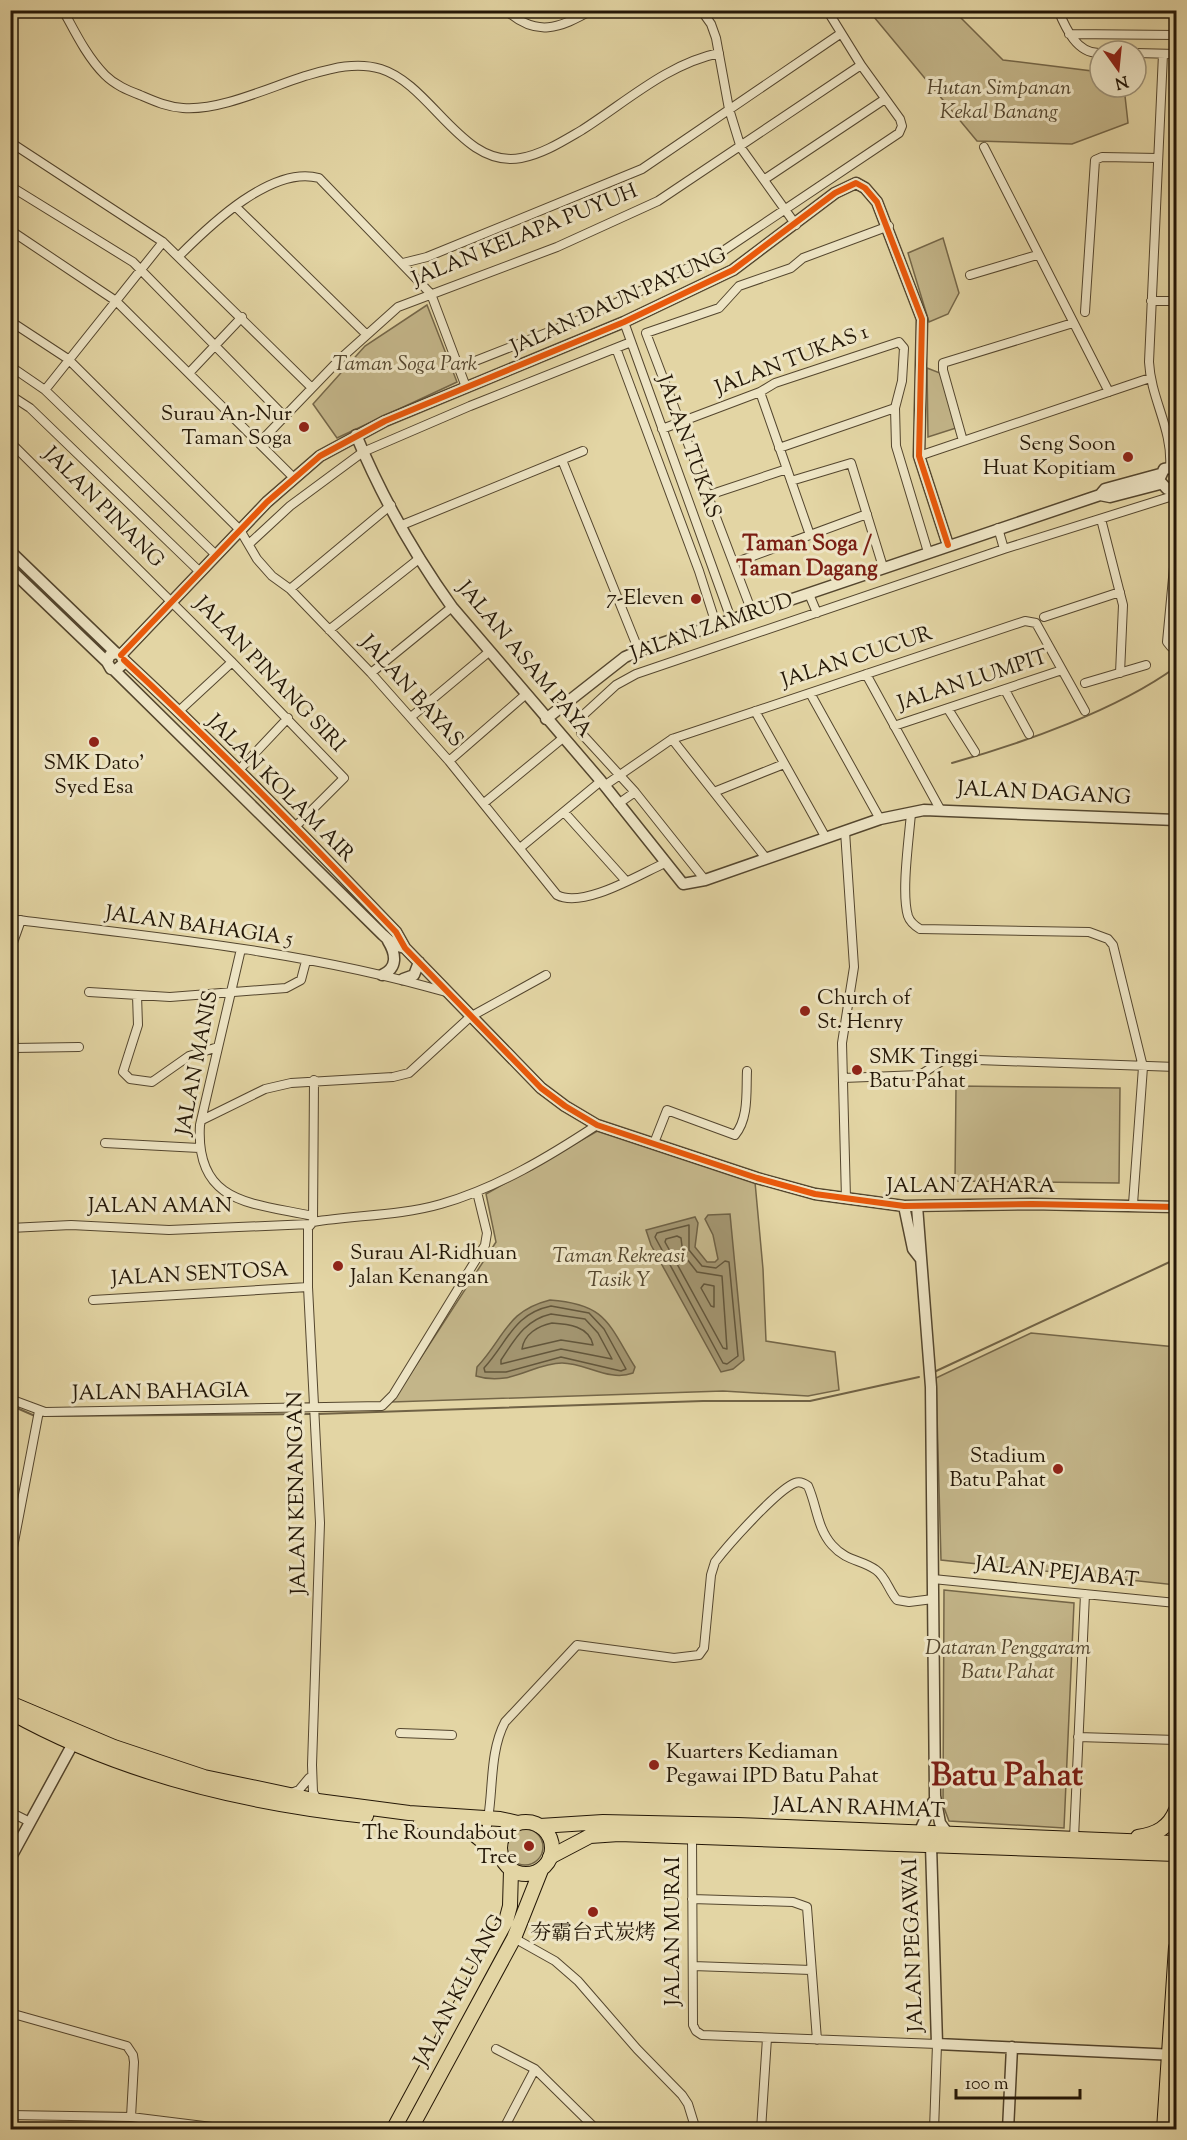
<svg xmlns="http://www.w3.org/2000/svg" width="1187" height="2140" font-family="'Sorts Mill Goudy','Noto Serif SC',serif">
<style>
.green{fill:#c3b589;stroke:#746648;stroke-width:1.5}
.water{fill:#a2946f;stroke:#706245;stroke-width:1.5}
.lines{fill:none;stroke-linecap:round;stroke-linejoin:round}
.shore{stroke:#63563b;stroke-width:1.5}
.stream{stroke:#706245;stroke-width:2}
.minor-casing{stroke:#54462e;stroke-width:10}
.tertiary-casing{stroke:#54462e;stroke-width:13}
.primary-casing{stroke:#241707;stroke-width:16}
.trunk-casing{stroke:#241707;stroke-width:16}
.minor{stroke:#ede4c4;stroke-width:8}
.tertiary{stroke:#ede4c4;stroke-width:10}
.primary{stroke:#e3d5a4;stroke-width:14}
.trunk{stroke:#e3d5a4;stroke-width:14}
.cycleway-casing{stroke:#ede4c4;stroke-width:10}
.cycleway{stroke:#e8590c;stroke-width:6}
.poi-dot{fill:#8f2418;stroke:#ede4c4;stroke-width:2}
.labels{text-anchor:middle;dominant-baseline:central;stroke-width:6;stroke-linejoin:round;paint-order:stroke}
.park-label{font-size:21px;font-style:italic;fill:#54462e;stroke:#ede4c4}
.street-label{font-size:21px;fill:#241707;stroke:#ede4c4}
.poi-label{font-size:21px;fill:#241707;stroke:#ede4c4;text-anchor:end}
.neighbourhood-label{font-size:22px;font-weight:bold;fill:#7a1f14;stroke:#ede4c4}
.town-label{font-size:33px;font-weight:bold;fill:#7a1f14;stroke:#ede4c4}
</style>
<rect width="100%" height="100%" fill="#e3d5a4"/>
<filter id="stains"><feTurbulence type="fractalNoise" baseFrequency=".00333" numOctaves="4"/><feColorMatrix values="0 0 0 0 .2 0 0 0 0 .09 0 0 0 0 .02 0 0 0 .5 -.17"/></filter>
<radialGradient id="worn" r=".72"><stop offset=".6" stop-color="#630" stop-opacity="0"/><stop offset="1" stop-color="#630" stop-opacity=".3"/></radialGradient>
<path class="green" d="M869,11H954L1003,60L1100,72V87H1124L1128,123L1072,144L977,141Z
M943,238L959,293L948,314L929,322L908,253Z
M427,305L457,382L337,438L313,404L365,346Z
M927,368L940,373L956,428L928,437Z
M956,1086L1120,1088L1119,1183L955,1181Z
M601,1129L755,1182L763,1269L766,1341L835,1352L839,1390L808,1396L723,1391L392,1402L496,1242L486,1194Z
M1031,1333L1176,1347V1585L941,1560L936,1378Z
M944,1590L1074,1603L1064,1828L949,1821L943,1805Z
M507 1847a18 18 0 1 1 36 0a18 18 0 1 1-36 0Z"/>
<path class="water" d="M730,1214L744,1360L733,1369L721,1372L651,1245L646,1230L695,1217L698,1223L695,1247L707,1262H715L718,1259L713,1235L705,1219L708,1215Z
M550,1300C606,1304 608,1323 635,1367L633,1373C609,1382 586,1363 562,1363C533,1363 511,1387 476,1376L477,1367C505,1337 506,1311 550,1300Z"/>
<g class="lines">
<path class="shore" d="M689,1225V1250L702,1266L716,1268L725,1261L729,1262L738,1356L727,1364L723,1363L655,1237L657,1233Z
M677,1236L681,1238L683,1254L697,1272L722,1276L727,1349L723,1348L665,1242L666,1239Z
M704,1284L714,1286V1307L711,1306L701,1288Z
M551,1306L589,1313L604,1329L626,1369L621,1371L561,1357L506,1372H485L484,1368C508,1342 513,1314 551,1306Z
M551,1314L585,1319L598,1333L612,1359L561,1349L501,1364V1360C515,1339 525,1320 551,1314Z
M552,1323C568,1324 589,1326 593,1345L561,1340L522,1349C524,1334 538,1326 552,1323Z"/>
<path class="stream" d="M952,763C1023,743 1117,710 1176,667
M934,1372L1176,1259
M10,1405L35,1416
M317,1414L703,1401H810L919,1377
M41,1416L311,1414"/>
<g class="minor-casing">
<path id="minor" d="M63,10C75,32 87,57 105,75C115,85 127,90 140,95C154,101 167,107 183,108C220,111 270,87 305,76C330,69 355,61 381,69C432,85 462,169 521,158C543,154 563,141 582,130C626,102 667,64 719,53
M506,10C536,38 560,28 592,10
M701,10L711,24L716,38L729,109L741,148L796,225
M1058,10C1066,29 1077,54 1100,53
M1069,34L1176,35
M1136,53L1176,54
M1163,54L1149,362C1151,400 1173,429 1170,468
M10,142L163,242L312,388
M984,147L1109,392
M765,179L885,99
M10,186L133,262L285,417
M236,207L366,334
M10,230L116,301L293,477
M179,256C210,225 272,165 319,178L431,294L466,387
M403,263L427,257L642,169L840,34
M970,275L1037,255
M1151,301H1176
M1085,312L1095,160L1102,157L1158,158
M10,321L68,359L240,530L257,559L272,576L290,589L371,673L449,761L557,895C583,909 640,874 665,863
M624,322L731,619
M616,348L699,571L716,624
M10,366L45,390L215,554
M460,367L587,317L723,251L899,133L902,126L900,119L861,65
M190,372L242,317
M45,390L163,242
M760,392L810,535
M10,395L30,408L199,571
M662,429L760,392L775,383L899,342L904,348L902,381L895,408L896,446L928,552
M963,441L943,370V363L1073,323
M10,442L232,662L344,778L295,827
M260,442L340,359L398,307L557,247L658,201L861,65L827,10
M779,448L895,408
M919,456L1150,378
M562,460L639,651
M791,481L851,463L883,567
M709,495L787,469
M1101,519L1123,605L1120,673
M402,525L583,451
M998,528L1004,549
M249,544L290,506L363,452L470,406L631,342
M1176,546L1167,642L1171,647H1176
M734,563L867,514
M290,589L391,505
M809,594L817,613
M752,612L646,333L719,308L739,286L791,268L803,258L889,226
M1044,617L1120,592
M329,630L420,558
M371,673L452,607
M866,674L940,809
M1085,683L1146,665
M1005,690L1029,734
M810,693L880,819
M948,709L975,752
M179,711L232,662
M755,711L826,838
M411,717L490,651
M894,726L1062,670
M672,739L765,857
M449,761L525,695
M239,770L288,718
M604,786L672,739L1025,621L1036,623L1085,711
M714,792L784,764
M484,803L563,738
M618,804L635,792
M564,812L626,881
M911,813C909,839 901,893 908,916C910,922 915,926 920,929L1089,932L1108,939L1113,945L1143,1067L1133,1204
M845,831L854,967L842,1043L846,1199
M520,848L601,781
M705,880L635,792L581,733L580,718L616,685L636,674L1004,549L1176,495
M10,919C156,937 305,951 446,992
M241,949L200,1125C195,1205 253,1203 313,1216
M10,951L21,920
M10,969L14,1048L10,1113
M89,992L170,997L286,988L301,980L306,961
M137,995L138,1025L123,1072L130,1079L152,1082L189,1056L218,1047
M14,1048L79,1047
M843,1078L920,1075L942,1061L951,1059L1176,1067
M202,1120L265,1089L291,1083L393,1077L409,1073L470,1017L546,975
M105,1143L199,1148
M654,1143L667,1110L735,1135C749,1118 746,1092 747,1071
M313,1221L314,1080
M313,1222L308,1228V1287L320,1523L312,1765L313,1792L318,1801
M313,1222C356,1215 399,1216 441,1204C497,1188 550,1156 597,1125
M10,1228L71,1225L169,1230L310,1224
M93,1300L308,1287
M10,1399L45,1412L382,1406L393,1395L485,1245L487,1233L477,1192
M10,1563L39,1411
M933,1579L1176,1603
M400,1733L452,1735
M1078,1737L1176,1740
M289,1794L299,1790L309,1778
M10,1812L30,1822
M692,1836L693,2025L696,2031L702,2035L937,2044L934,2130
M1074,1838L1085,1594
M484,1839C495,1802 487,1756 505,1722L577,1645L674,1658L699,1655L704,1648L711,1575L715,1562C728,1545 777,1490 795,1483C800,1481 804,1483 808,1486C817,1506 817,1528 832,1545C847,1562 861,1559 876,1570C886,1577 889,1591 897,1600L909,1602L933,1599
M692,1899L793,1902L807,1907L817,2040
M514,1938L555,1961L578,1981L637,2049L682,2095L688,2104L696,2130
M693,1966L811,1970
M10,2013L127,2046L133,2055L134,2062L131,2117
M496,2049L535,2069L597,2130
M10,2115L131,2117L236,2130
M1008,2127L1081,2129
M503,2130L535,2069
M761,2130L767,2038"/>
</g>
<g class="tertiary-casing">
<path id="tertiary" d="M356,435C381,495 414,554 452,607L601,781L683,884L705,880L880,819L924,810L1176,820
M1176,471L1170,468L1164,469L1159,480L1167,489L1176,486
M1100,495L1105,489L1160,474
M1100,495L1110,497L1160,484
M10,551L116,653L121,655L124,663L116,670L111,669L107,662L110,655L116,653
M10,569L107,662
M121,655L267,502L320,456L385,421L624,322L733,270L835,193L856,183L865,188L877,202L922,319L919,456L948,545
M124,660C218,747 307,839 396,932L405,948L541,1088L565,1106L597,1125L757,1178L815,1194L904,1206L1032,1204L1176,1207
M114,670L383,935L394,945L405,948
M546,719L625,657L639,651L1100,495
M382,975C398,968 396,954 388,941
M403,979L414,975L419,962
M904,1206L913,1249L920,1258
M917,1206L931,1387L935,1796L940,1823L948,1834
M919,1833L933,1802
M931,1845L937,2044L1176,2055
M10,1859L76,1738
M1008,2130L1012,2047"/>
</g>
<g class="primary-casing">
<path id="primary" d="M540,1826L603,1822L738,1825L1176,1843
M1138,1837C1156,1834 1169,1828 1176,1810
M550,1857L590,1836L619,1834L1176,1854
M1164,2130L1176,1947"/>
</g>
<g class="trunk-casing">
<path id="trunk" d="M10,1703L114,1747L204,1777L318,1801L409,1813L500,1819L518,1823
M10,1712C119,1773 243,1803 366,1816
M500 1848a26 26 0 1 1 52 0a26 26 0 1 1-52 0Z
M421,1822L469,1830L500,1856
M393,2130L506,1921L510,1906L511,1870
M410,2130L514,1938L541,1870"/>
</g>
<use href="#minor" class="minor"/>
<use href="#tertiary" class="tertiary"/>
<use href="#primary" class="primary"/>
<use href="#trunk" class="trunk"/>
<g class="cycleway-casing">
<path id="cycleway" d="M121,655L267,502L320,456L385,421L624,322L733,270L835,193L856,183L865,188L877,202L922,319L919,456L948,545
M124,660C218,747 307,839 396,932L405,948L541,1088L565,1106L597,1125L757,1178L815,1194L904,1206L1032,1204L1176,1207"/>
</g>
<use href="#cycleway" class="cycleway"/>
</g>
<g class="poi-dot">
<circle cx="304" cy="427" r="6"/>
<circle cx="1128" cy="457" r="6"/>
<circle cx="696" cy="599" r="6"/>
<circle cx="94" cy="742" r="6"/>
<circle cx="805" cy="1011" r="6"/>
<circle cx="857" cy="1070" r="6"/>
<circle cx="338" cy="1266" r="6"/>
<circle cx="1058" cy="1469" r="6"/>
<circle cx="654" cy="1765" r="6"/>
<circle cx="529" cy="1846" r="6"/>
<circle cx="593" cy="1912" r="6"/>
</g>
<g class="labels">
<g class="park-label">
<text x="999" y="89">Hutan Simpanan<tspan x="999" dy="24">Kekal Banang</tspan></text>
<text x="405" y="365">Taman Soga Park</text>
<text x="619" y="1257">Taman Rekreasi<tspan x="619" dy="24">Tasik Y</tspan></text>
<text x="1008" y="1649">Dataran Penggaram<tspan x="1008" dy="24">Batu Pahat</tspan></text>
</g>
<g class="street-label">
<text transform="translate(525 236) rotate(-22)">JALAN KELAPA PUYUH</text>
<text transform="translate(619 302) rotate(-24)">JALAN DAUN PAYUNG</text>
<text transform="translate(792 361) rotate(-21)">JALAN TUKAS 1</text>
<text transform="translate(688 447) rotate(70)">JALAN TUKAS</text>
<text transform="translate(103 508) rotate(45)">JALAN PINANG</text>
<text transform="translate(712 628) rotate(-19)">JALAN ZAMRUD</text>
<text transform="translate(857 658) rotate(-18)">JALAN CUCUR</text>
<text transform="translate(524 660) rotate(50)">JALAN ASAM PAYA</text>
<text transform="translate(269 675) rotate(46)">JALAN PINANG SIRI</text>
<text transform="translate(973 681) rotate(-18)">JALAN LUMPIT</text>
<text transform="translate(411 692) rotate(48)">JALAN BAYAS</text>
<text transform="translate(280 789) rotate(45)">JALAN KOLAM AIR</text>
<text transform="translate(1044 794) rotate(3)">JALAN DAGANG</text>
<text transform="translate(199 927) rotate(8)">JALAN BAHAGIA 5</text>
<text transform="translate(198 1063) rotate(-79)">JALAN MANIS</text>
<text x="971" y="1187">JALAN ZAHARA</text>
<text x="160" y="1207">JALAN AMAN</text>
<text transform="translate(200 1275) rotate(-3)">JALAN SENTOSA</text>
<text transform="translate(161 1393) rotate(-1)">JALAN BAHAGIA</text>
<text transform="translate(298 1493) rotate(-91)">JALAN KENANGAN</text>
<text transform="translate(1057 1573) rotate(6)">JALAN PEJABAT</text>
<text transform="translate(859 1809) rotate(2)">JALAN RAHMAT</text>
<text transform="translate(674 1931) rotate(-90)">JALAN MURAI</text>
<text transform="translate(914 1945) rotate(-92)">JALAN PEGAWAI</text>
<text transform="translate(460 1991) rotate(-62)">JALAN KLUANG</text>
</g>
<g class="poi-label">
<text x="292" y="415">Surau An-Nur<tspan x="292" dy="24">Taman Soga</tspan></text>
<text x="1116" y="445">Seng Soon<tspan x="1116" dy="24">Huat Kopitiam</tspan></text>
<text x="684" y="599">7-Eleven</text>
<text x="94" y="764" text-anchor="middle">SMK Dato'<tspan x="94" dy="24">Syed Esa</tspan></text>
<text x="817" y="999" text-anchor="start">Church of<tspan x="817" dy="24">St. Henry</tspan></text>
<text x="869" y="1058" text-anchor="start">SMK Tinggi<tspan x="869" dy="24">Batu Pahat</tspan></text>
<text x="350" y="1254" text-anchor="start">Surau Al-Ridhuan<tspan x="350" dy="24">Jalan Kenangan</tspan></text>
<text x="1046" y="1457">Stadium<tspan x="1046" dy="24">Batu Pahat</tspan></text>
<text x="666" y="1753" text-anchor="start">Kuarters Kediaman<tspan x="666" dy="24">Pegawai IPD Batu Pahat</tspan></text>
<text x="517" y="1834">The Roundabout<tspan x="517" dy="24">Tree</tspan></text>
<text x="593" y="1934" text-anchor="middle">夯霸台式炭烤</text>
</g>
<g class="neighbourhood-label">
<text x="807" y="545">Taman Soga /<tspan x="807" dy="25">Taman Dagang</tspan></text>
</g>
<g class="town-label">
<text x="1007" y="1777">Batu Pahat</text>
</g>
</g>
<rect width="1187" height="2140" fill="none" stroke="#e3d5a4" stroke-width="36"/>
<rect x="12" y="12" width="1163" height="2116" fill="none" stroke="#241707" stroke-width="3"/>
<rect x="18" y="18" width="1151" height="2104" fill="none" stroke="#241707" stroke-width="1.5"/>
<g transform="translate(1118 69) rotate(165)"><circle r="28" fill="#ede4c4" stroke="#9d9278" stroke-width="1.5"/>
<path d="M0-4.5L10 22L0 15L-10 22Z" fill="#8f2418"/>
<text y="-9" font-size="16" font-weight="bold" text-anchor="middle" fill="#241707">N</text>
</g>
<path d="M956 2089v9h124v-9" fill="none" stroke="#241707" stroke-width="3"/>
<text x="965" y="2089" font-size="18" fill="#241707" stroke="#ede4c4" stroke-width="4.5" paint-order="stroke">100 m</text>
<rect width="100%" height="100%" filter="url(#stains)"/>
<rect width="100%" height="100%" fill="url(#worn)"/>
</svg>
